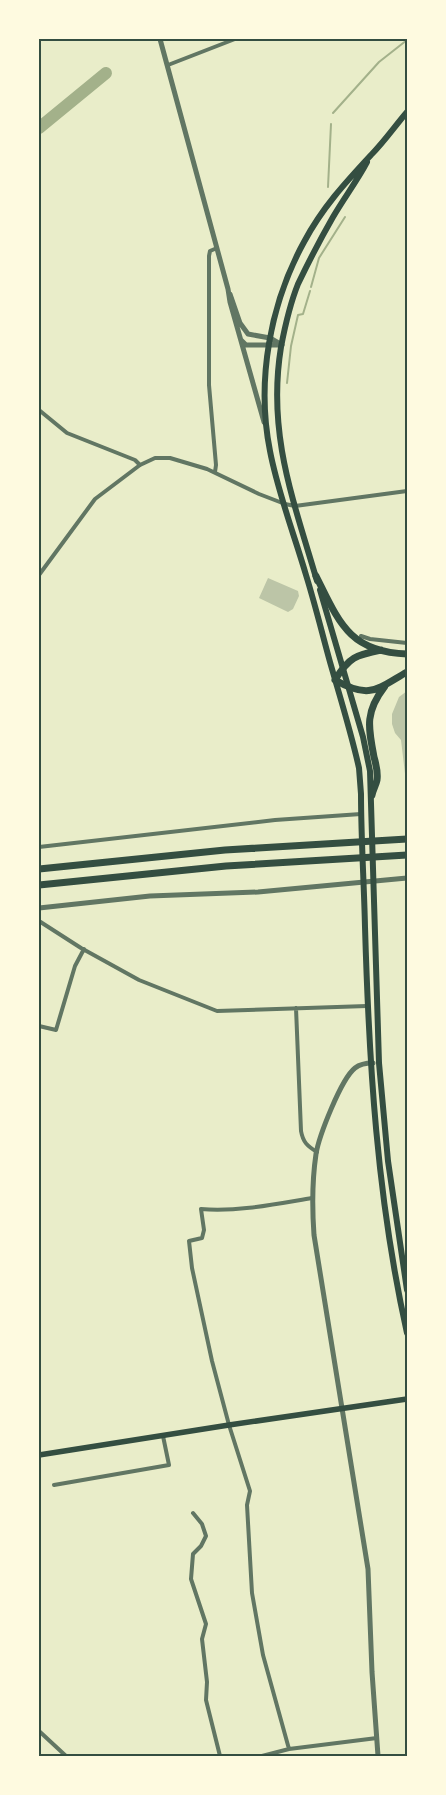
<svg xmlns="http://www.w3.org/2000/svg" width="446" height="1795" font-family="'Alegreya Sans',sans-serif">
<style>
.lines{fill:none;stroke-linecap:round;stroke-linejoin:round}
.stream{stroke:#a3b18a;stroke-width:2}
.river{stroke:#a3b18a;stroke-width:12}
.building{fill:#bcc5a7}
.minor{stroke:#617663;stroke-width:4}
.tertiary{stroke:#617663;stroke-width:5}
.secondary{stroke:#344e41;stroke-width:5.5}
.trunk{stroke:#344e41;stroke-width:6}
.motorway{stroke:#344e41;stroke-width:7}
.neatline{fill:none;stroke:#344e41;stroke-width:2}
</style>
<rect width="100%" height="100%" fill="#e9edc9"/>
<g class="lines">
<path class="stream" d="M333,113L379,62L407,40
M328,187L331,124
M311,287L319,258L345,217
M287,383L291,346L298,315L303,314L310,291"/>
<path class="river" d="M39,128L106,73"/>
</g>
<path class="building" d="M268,578L298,591L299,596L293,609L288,612L259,598Z
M407,691V782H406L401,740L395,733L392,724V714L399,697Z"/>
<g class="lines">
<path class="minor" d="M168,65L235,39
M39,410L67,433L135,460L140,465
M215,472L216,465L209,385V256L210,251L217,248
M39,575L95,499L140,465L155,458H170L207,469L259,494L285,504L295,506L407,491
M361,636L370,639L407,643
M39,847L275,820L361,814
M39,921L81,948L139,980L217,1011L367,1006
M296,1008L301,1131C303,1142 307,1146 317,1152
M39,1026L56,1030L75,966L84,949
M54,1485L169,1465L163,1436
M193,1513L202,1524L206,1536L201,1546L193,1554L191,1579L206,1624L202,1639L207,1682L206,1700L220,1756
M39,1731L66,1756
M289,1749L263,1655L252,1593L247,1505L250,1491L229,1425L212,1361L192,1268L189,1241L202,1238L204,1230L201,1209C238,1212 276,1204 312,1198
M262,1756L289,1749L377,1738"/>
<path class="tertiary" d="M160,39L228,289L230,302L264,422
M230,294L240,323L248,334L270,338L282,345
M241,340L246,345H281
M39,908L150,896L258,892L407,878
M373,1063C367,1063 360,1064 355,1068C341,1079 319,1136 316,1154C312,1181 312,1207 314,1235L368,1569L372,1672L378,1756"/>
<path class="secondary" d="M39,1455L229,1425L407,1399"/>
<path class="trunk" d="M407,112C395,126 384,142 371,155C345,183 322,208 304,242C270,304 256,381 270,451C278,493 294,534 306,575C315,604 322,633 330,662C340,697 351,732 359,768L361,794C361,838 364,882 365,927C369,1063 377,1199 407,1333
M317,581C293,499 267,433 281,347C285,326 290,304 298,284C309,261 321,238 333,217C344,198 357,181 367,162
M320,590L363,737L370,771L379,1063L388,1161L407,1290"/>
<path class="motorway" d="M316,576C339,622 349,652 407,654
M381,650C356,655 349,657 335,680C370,700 377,689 407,672
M372,795C373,790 376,785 377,780C378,773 376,764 374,757C368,726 365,712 385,686
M39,869L225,850L407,839
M39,885L226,866L407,855"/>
</g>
<rect width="446" height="1795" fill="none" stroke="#fefae0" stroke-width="80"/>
<rect x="40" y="40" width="366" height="1715" class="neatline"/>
</svg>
